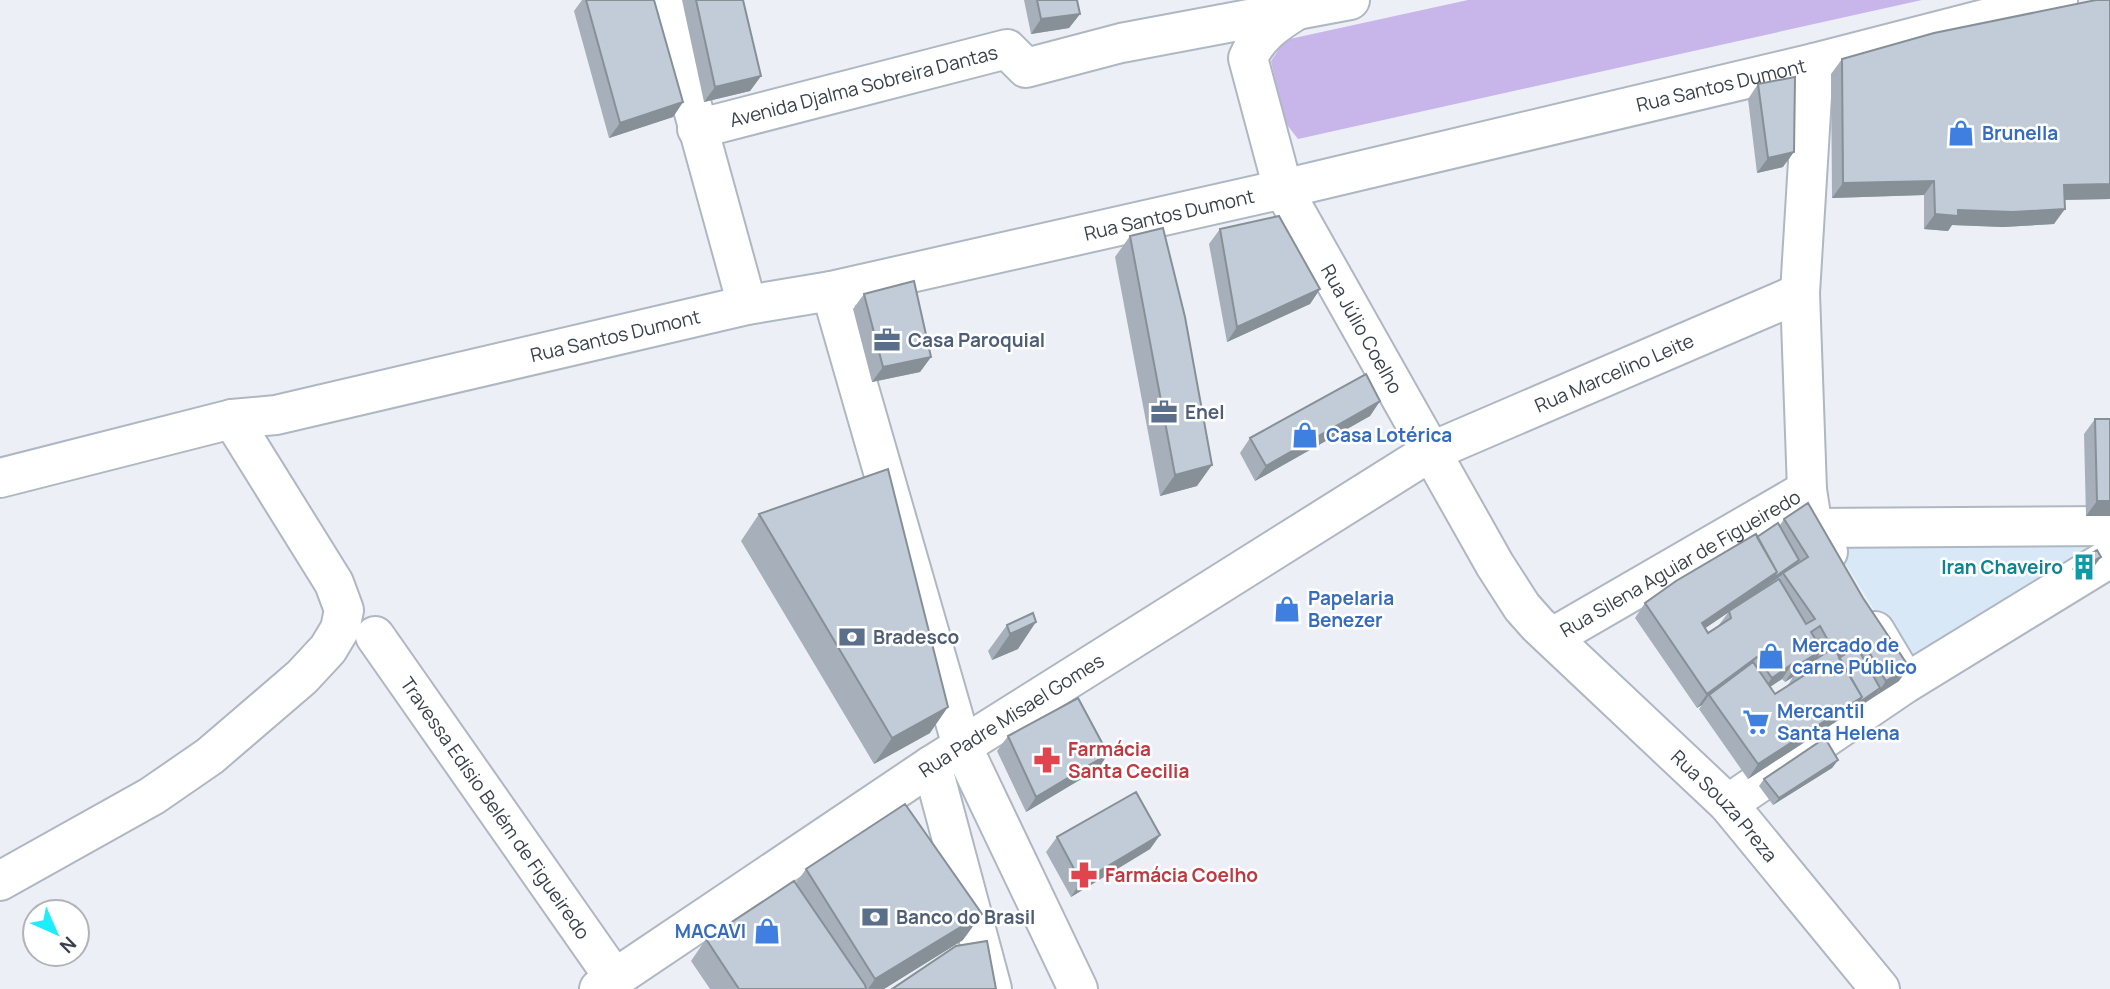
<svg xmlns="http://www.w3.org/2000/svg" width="2110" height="989" font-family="Manrope,sans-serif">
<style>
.commercial{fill:#d8e8f7}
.green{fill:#c8b5ea}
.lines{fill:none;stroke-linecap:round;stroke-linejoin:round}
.minor-casing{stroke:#aeb7c2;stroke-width:42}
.minor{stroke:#fff;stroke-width:38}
.wall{fill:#a6afba;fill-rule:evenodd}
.shaded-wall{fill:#878f97}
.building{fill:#c1ccd8;stroke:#878f97;stroke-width:2}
.labels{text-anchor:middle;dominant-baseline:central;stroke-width:5;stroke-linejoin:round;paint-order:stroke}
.street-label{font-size:19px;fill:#39424b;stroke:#fff}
.shop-label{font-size:19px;font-weight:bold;fill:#366cbe;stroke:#fff;text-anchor:start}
.service-label{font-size:19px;font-weight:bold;fill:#4e5e75;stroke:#fff;text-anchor:start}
.culture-label{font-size:19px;font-weight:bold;fill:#0d838f;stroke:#fff;text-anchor:end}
.health-label{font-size:19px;font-weight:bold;fill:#be3a42;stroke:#fff;text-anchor:start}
</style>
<rect width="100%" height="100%" fill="#ecf0f6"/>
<path class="commercial" d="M1834,545L2106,546L1910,668Z"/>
<path class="green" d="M1468,0H1922L1298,139L1284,121L1271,61L1285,40Z"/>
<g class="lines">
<g class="minor-casing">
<g id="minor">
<path d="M663,0L747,305"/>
<path id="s1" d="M1297,10C1276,23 1258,35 1248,58L1283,189L1495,565L1522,607L1538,625L1728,804L1880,989"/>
<path d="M1814,63L1800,293L1807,490L1813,528L1828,552"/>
<path id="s2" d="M697,129L1007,49L1026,68L1121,43L1350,0"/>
<path d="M831,291L962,746L1078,989"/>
<path id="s3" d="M0,478L232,419L276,415L747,305L831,291L1283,189L1814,63L2058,0"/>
<path d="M1813,528L2110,526"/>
<path d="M1875,631L1906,683"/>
<path id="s4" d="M375,636L615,979"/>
<path id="s5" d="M1553,637L1807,490"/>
<path d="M932,765L992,989"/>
<path d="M1728,804L1906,683L2110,558"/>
<path d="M0,881L152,796L210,756L302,677L328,649L340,629L344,610L334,583L232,419"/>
<path id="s6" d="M599,989L932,765L1430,452L1800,293"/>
</g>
</g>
<use href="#minor" class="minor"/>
</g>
<path class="wall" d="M582,0H654L683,102L673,117L609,138L574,11Z
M682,0H743L761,76L750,91L704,102Z
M1024,0H1077L1080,14L1069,28L1031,34Z
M2110,0V199L2065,200L2054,224L2003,227L1952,225L1948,231L1924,229V195L1832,198L1831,74L1842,59Z
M1758,84L1783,167L1757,173L1748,99Z
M1220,229L1320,289L1310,304L1227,342L1209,244Z
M1130,236L1197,486L1160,496L1115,257Z
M864,294L931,357L920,372L872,382L853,309Z
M1380,401L1370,416L1255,481L1240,453L1250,438Z
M2095,419H2110V516H2086L2084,434Z
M759,514L930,733L874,764L741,541Z
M1784,519L1899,681L1748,779L1699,709L1702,705L1697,708L1635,618L1645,603L1757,537L1780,525ZM1781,576L1779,579L1746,600L1766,586ZM1728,613L1718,626L1708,633L1705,628ZM1793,677L1788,685H1789L1775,694L1770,687L1782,679L1785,682Z
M2101,557L2095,565L2076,576L2072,569L2078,561Z
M1007,625L1018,649L992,660L988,651Z
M1008,736L1108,754L1098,769L1026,812L997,751Z
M1838,760L1832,768L1773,805L1759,786L1764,779Z
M1160,835L1150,849L1071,897L1046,852L1057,837Z
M806,869L963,940L884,989H710L691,961L706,939L796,883Z"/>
<path class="shaded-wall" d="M1080,14L1069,28L1031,34L1041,19Z
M761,76L750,91L704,102L715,87Z
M683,102L673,117L609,138L620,123Z
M1794,152L1783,167L1757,173L1768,158Z
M1934,181L1924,195L1832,198L1843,183Z
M2110,184V199L2054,200L2064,185Z
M2065,209L2054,224L2003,227L1952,225L1948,231L1924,229L1935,214L1958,210Z
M1320,289L1310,304L1227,342L1237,327Z
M931,357L920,372L872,382L883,367Z
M1380,401L1370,416L1255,481L1266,466Z
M1212,465L1197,486L1160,496L1175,475Z
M2097,501H2110V516H2086Z
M2101,557L2095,565L2076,576L2081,568Z
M1799,560L1793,568L1783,573L1781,576L1691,638L1702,623L1777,572Z
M1036,622L1018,649L992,660L1010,634Z
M1862,640L1852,655L1819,659L1830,644Z
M1822,650L1812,665L1798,670L1793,677L1785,682L1795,667Z
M1757,657L1746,672L1709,695L1702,705L1697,708L1707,694Z
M1792,664L1782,679L1761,693L1772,678Z
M1909,667L1899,681L1875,696L1886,681Z
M1880,688L1875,696L1748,779L1758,764L1862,697Z
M948,707L930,733L874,764L892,738Z
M1108,754L1098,769L1026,812L1036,797Z
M1838,760L1832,768L1773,805L1779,798Z
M1160,835L1150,849L1071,897L1081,882Z
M982,914L963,940L884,989H868L875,979Z"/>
<path class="building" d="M586,0H654L683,102L620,123Z
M696,0H743L761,76L715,87Z
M1037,0H1077L1080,14L1041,19Z
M2096,0H2110V184L2064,185L2065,209L2013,212L1958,210V216L1935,214L1934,181L1843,183L1842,59L1934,33Z
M1795,77L1794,152L1768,158L1758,84Z
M1279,216L1320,289L1237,327L1220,229Z
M1163,228L1185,317L1212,465L1175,475L1130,236Z
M914,281L931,357L883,367L864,294Z
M1366,374L1380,401L1266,466L1250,438Z
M2095,419H2110V501H2097Z
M888,469L948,707L892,738L759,514Z
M1808,503L1863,598L1909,667L1886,681L1862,640L1830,644L1820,626L1811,632L1822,650L1795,667L1792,664L1772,678L1757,657L1707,694L1645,603L1676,581L1756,534L1777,572L1702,623L1708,633L1731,618L1729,611L1779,579L1806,624L1815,619L1783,573L1808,557L1784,519Z
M1778,523L1799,560L1772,579L1777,572L1757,537Z
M2097,550L2101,557L2081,568L2078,561Z
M1033,613L1036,622L1010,634L1007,625Z
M1857,647L1880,688L1857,704L1862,697L1839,658Z
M1834,648L1862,697L1758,764L1709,695L1753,662L1775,694L1803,676L1798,670Z
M1078,698L1108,754L1036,797L1008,736Z
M1825,738L1838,760L1779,798L1764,779Z
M1136,792L1160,835L1081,882L1057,837Z
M905,804L982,914L875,979L806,869Z
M794,881L865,985L866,989H739L706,939Z
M987,941L996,989H892L956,946Z"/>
<defs>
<g id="shop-bare" transform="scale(2.1)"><path d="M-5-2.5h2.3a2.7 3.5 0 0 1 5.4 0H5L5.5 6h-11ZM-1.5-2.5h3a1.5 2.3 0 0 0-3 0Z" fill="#3f7fe0" stroke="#fff" stroke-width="2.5" paint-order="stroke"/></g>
<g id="office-bare" transform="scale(2.1)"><path d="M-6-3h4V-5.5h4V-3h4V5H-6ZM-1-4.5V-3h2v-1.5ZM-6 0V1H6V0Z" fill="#5c6f8a" stroke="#fff" stroke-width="2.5" paint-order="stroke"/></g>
<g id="building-bare" transform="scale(2.1)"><path d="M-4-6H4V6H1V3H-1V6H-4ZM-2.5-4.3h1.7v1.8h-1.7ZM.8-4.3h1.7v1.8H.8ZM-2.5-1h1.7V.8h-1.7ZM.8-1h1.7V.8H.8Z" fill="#0f9aa8" stroke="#fff" stroke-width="2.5" paint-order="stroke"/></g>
<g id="bank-bare" transform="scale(2.1)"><path d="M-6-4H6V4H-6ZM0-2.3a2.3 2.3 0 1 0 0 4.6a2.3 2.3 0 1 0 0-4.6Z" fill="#5c6f8a" stroke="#fff" stroke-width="2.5" paint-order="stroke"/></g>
<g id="supermarket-bare" transform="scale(2.1)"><path d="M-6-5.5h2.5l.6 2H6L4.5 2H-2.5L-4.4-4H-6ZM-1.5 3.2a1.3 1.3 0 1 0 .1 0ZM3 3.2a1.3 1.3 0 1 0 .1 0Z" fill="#3f7fe0" stroke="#fff" stroke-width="2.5" paint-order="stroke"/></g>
<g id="pharmacy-bare" transform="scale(2.1)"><path d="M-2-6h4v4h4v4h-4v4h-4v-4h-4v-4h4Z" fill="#e0444e" stroke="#fff" stroke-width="2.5" paint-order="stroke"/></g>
</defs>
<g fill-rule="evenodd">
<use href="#shop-bare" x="1961" y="133"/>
<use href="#office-bare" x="887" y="340"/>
<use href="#office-bare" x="1164" y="412"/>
<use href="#shop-bare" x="1305" y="435"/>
<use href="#building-bare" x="2084" y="567"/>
<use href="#shop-bare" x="1287" y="609"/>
<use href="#bank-bare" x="852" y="637"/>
<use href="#shop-bare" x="1771" y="656"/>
<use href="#supermarket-bare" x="1756" y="722"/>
<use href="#pharmacy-bare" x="1047" y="760"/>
<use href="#pharmacy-bare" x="1084" y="875"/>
<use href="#bank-bare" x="875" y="917"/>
<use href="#shop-bare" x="767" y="931"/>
</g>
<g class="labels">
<g class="street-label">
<text stroke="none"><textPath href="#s3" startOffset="1766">Rua Santos Dumont</textPath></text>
<text stroke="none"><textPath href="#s2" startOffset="172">Avenida Djalma Sobreira Dantas</textPath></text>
<text stroke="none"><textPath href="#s3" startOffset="1199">Rua Santos Dumont</textPath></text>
<text stroke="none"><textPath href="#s1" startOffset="366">Rua Júlio Coelho</textPath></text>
<text stroke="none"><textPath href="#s3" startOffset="632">Rua Santos Dumont</textPath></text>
<text stroke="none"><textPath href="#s6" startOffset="1190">Rua Marcelino Leite</textPath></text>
<text stroke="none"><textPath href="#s5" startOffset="147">Rua Silena Aguiar de Figueiredo</textPath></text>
<text stroke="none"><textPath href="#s6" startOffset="495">Rua Padre Misael Gomes</textPath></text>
<text stroke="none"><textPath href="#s4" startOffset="210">Travessa Edísio Belém de Figueiredo</textPath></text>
<text stroke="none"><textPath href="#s1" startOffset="971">Rua Souza Preza</textPath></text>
</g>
<g class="shop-label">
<text x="1982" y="133">Brunella</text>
<text x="1326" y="435">Casa Lotérica</text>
<text x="1308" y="598">Papelaria<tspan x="1308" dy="22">Benezer</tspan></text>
<text x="1792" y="645">Mercado de<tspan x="1792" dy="22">carne Público</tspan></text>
<text x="1777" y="711">Mercantil<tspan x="1777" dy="22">Santa Helena</tspan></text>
<text x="746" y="931" text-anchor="end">MACAVI</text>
</g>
<g class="service-label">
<text x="908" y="340">Casa Paroquial</text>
<text x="1185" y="412">Enel</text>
<text x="873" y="637">Bradesco</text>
<text x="896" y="917">Banco do Brasil</text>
</g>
<g class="culture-label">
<text x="2063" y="567">Iran Chaveiro</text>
</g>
<g class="health-label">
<text x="1068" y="749">Farmácia<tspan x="1068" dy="22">Santa Cecilia</tspan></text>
<text x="1105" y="875">Farmácia Coelho</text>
</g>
</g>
<g transform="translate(56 933) rotate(135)"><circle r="33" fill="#ffffff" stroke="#b0b3b7" stroke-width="2"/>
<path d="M0-5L12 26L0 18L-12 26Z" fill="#1eeefb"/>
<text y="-10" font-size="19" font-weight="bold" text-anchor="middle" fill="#39424b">N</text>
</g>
</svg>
